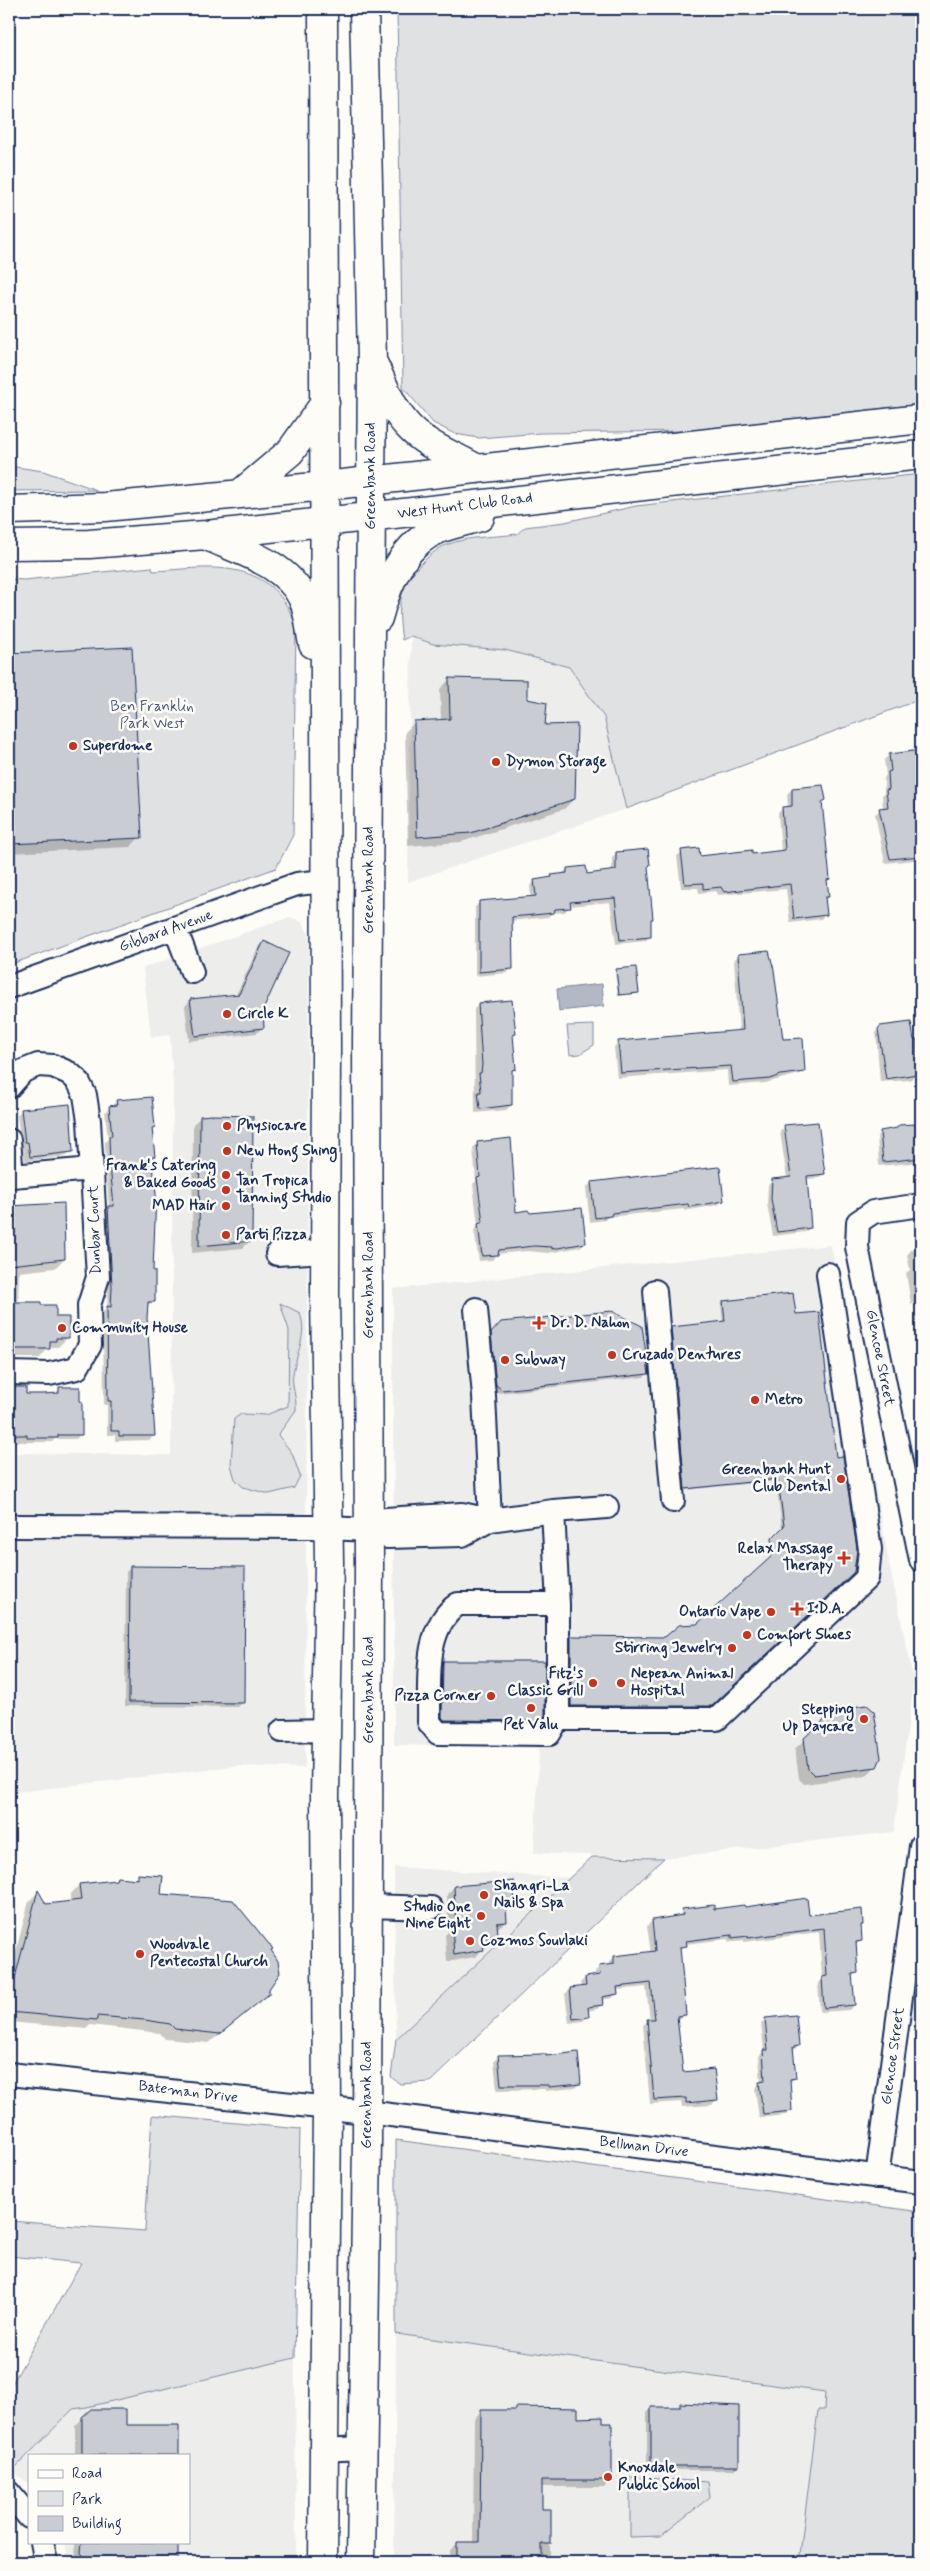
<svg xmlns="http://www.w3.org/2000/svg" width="930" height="2571" font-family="Mynerve,sans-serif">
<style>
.built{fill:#edeeec}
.green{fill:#e0e1e3;stroke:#7e88a0}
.water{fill:#b3b8c5;stroke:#76819c}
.shadow{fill:#0003}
.building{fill:#c9ccd3;stroke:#1b2f5e}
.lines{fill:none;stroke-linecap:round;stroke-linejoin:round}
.minor-casing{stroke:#1b2f5e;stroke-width:26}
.major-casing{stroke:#1b2f5e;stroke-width:31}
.minor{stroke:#fdfcf7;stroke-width:22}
.major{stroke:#fdfcf7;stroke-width:28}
.poi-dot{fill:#c8321e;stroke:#fdfcf7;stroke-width:2}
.labels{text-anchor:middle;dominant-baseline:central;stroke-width:5;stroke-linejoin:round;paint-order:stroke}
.street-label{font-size:15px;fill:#1b2f5e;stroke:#fdfcf7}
.park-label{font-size:15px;fill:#4c5c7f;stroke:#fdfcf7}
.poi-label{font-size:15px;font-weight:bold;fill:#1b2f5e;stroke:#fdfcf7;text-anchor:start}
</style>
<rect width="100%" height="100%" fill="#fdfcf7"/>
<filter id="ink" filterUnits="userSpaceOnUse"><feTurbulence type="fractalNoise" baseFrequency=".02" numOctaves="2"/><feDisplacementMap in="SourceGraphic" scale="10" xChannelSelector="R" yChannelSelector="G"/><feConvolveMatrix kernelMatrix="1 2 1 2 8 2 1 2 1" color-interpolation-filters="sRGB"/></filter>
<g filter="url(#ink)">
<path class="built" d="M411,636L433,644L505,650L569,667L604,717L626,809L408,882Z
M290,917L302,922L309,934L305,1768L234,1766L9,1793V1453L171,1455L173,1086L170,1035L151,1037L143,968Z
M831,1245L891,1573L914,1681L894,1832L664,1858L534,1853L539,1748L394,1745L393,1289Z
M394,1867L570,1878L396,2039Z
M396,2334L825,2392L819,2562H394Z
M295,2358L296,2562H68L65,2542H189V2455H29V2484L12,2471L73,2409L87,2407Z"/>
<path class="green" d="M397,9H921V404L686,431L541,433L479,438L455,434L433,423L403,387Z
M9,466L43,471L97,490L9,491Z
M921,474V699L626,809L604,717L569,667L505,650L433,644L411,636L402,640C397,607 398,586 423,562C431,554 440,546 452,543C471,536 497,537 517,534L525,527L565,522L636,506Z
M152,567L153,571C198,569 252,557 283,600C288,607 292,616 296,624L293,835L276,868L9,965V579L24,580Z
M594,1025V1045L580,1054L570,1055L567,1026Z
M280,1303L300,1313C308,1335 296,1353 293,1374C291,1385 297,1398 296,1410L278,1435L292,1453L300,1476L294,1488L269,1494L243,1487L235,1479L231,1465L234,1419L241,1414L266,1415L288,1406L289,1330Z
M592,1857L664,1858L430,2082L400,2084L391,2077L396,2039Z
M152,2115L300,2129L295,2358L87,2407L73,2409L12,2471L9,2468V2389L81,2263L9,2256V2221L145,2231Z
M396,2140L921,2212V2562H799L818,2410H824L825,2392L396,2334Z
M630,2477L708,2482L710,2497L661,2536L630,2537Z"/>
<path class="water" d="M602,984L604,1006L559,1011L557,989Z"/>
<path class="shadow" d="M131,649L140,837L130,847L9,853V655Z
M450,679L526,700L543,726L574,799L564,809L461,842L408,846L405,732L415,722L441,721L440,689Z
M921,751L920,855L915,860L885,863L875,814L883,808L882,795L884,793V778L886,775L884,760L889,755Z
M792,789L825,800L821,803L829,879L826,881L828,897L824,900L825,914L821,919L790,923L786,889L717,895L716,891L699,893L698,888H681L677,856L682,852L699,857L781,852L778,813L783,808H788L787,794Z
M616,853L646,867L652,918L649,921L650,936L645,941L616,944L610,902L569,906L565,912L552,913L548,917L511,921L512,968L507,973L475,976V907L480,902L531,897L530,886L535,881L562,874L567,869L586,875L612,872V858Z
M264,942L261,1009L263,1027L257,1033L189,1041L185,1006L190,1001L236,995L258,948Z
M738,956L782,1041L802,1040L805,1069L800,1074L765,1083L728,1086L727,1070L617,1078L614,1047L619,1042L739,1032L734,960Z
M617,971L638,992L636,994L618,996L615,973Z
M479,1004L514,1034L512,1036L514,1069L511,1073V1105L506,1110L475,1113L474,1009Z
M880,1027L915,1041V1075L910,1080L880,1082L876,1032Z
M117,1101L154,1127L151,1129L154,1157L151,1159V1272L154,1301L146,1306L154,1436L149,1440L115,1441V1435H107V1405H104L103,1312L107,1308L108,1292L103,1212L109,1207L106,1172L105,1142L108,1139L105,1112Z
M69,1105L72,1151L67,1156L25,1161L23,1146H21L17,1115L22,1110Z
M201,1117L251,1240L243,1248L192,1253L193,1124Z
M921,1124V1162L879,1166L877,1136L882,1131Z
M785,1127L824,1173L819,1178L806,1179L810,1228L805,1232L773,1236L767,1204L768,1185L773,1181L787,1179L780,1131Z
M478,1143L515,1213L530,1215L585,1242L580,1247L548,1253L528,1251L497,1254L492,1260L479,1261L474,1230L478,1226L473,1184L476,1181L473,1148Z
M719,1169L722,1200L718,1205L684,1211V1209L608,1217L605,1220L590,1222L586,1188L591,1183L638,1176Z
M62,1204L64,1259L55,1268L19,1272L18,1303L40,1306L54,1318L68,1337L58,1347H49L40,1358H15L9,1362V1208Z
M921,1248V1334L915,1303L911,1304L906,1273L910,1270L907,1255L911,1250Z
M723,1302L795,1315L835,1459L853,1571L709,1707H570V1640L572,1638H665L698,1626L771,1558V1541L782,1529L776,1481L684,1490L670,1331L723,1323L721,1304Z
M498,1327L647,1374L644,1377L499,1393L493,1389L489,1338Z
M9,1388H24L25,1395H55L60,1388L81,1434L76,1439H55L52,1442H9Z
M131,1567L243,1702L238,1707L125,1706L126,1572Z
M444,1662L541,1720L538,1722L442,1721V1664Z
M805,1739L876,1766L866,1776L804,1784L799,1779L795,1749Z
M139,1876L160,1895L257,2003L209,2043L165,2039L160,2033L90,2025L86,2029L9,2022V1905L14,1958L29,1901L38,1892L45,1905L70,1902V1895L79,1885L114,1881L117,1878L135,1880Z
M454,1887L514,1905L505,1912L506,1922L496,1929V1935L486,1942V1946L475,1957L447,1962L445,1935L449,1931L447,1894Z
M744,1908L862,1925L860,1927V1941L855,1946L857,1972L851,1978L854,2005L849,2010L820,2012L818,1983L822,1978L819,1932L744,1942V1940L728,1942V1939L685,1944L679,1950L685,2015L676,2020L682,2073L716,2100L712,2105L682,2107L681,2102L650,2104L643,2025L650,2020L646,1987L616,1990L617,1994L612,1998L602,2000V2004L597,2009L587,2011L588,2016L583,2021L569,2023L565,1994L570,1989L581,1988L580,1983L585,1978L595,1977V1972L599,1968L610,1966L609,1962L614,1958L651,1953L647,1926L652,1921L678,1917L683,1910Z
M766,2019L798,2046L793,2051L795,2078L789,2083L791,2110L786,2115L759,2118L755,2088L761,2083L759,2056L764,2051L761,2024Z
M499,2056L580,2083L575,2088L545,2091V2089L497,2090L494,2061Z
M681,2405L738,2466L733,2470H647V2413L651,2408H677Z
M516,2409L577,2419L611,2480L604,2487H541V2510H550V2562H450V2550L458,2543H473L474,2419L481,2411L514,2412Z
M83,2418L124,2426L178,2455H75V2426Z
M75,2542H178L177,2561L76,2562Z"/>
<path class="building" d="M132,647L142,838L9,844V653Z
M449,678L527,680V699L547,703L545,725L577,724L575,799L471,833L417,837L414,721L450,719Z
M921,750V785L918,786L920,803H916L921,856L890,859L879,808L888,807L886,790L889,789L888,772L891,771L889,754Z
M823,785L826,800L822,802L830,879L827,880L829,897H825L827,915L794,919L790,884L724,892L721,887L703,889V883L685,884L681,850L699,848L700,856L752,850V854L785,850L782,807L792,806V788Z
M648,849L650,865L648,867L653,919H651V937L620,940L615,898L570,902L571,908L555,909L554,913L512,917L513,969L479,972V901L536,896L534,880L552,877L551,875L567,873V868L586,866L587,874L616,870V852Z
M264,941L289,953L263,1010L264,1028L195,1036L190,999L239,994Z
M769,951L774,970L783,1039L803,1038L805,1072L780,1075L770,1079L733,1082L731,1066L621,1073L618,1041L743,1030L738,954Z
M636,967L639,993L619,995L616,969Z
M512,1000L516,1034L513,1035L516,1069L512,1070V1105L480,1109L478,1092H481L479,1073H481L482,1065L478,1003Z
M911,1022L914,1040H917V1074L886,1079L878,1029L880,1026Z
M152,1097L155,1127L152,1128L155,1157H152L156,1194L153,1271H155V1302H148L147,1318L155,1436H119V1431H111V1401H108L107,1306L111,1307L112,1287L108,1206H114L110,1166L109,1136H112L109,1106L117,1105L116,1100Z
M70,1104L73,1152L30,1157L28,1142H25L21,1109Z
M212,1115L253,1116L252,1241L199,1246L200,1116Z
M818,1122L825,1174L807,1176L811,1228L777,1232L771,1199L772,1179L791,1177L784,1125Z
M914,1124L915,1126L921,1125V1158L883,1162L880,1131L897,1128L899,1125Z
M511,1138L516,1212L528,1210L530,1213L582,1208L586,1243L552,1249V1247L534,1246L499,1250L498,1255L482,1256L478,1224L483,1222L477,1178L480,1177L477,1142Z
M718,1167L720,1168L724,1201L689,1207L688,1204L612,1213L611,1216L595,1218L591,1182Z
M64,1203L65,1259L9,1265V1206Z
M793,1293L796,1314L819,1312L836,1457L843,1456L857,1549L854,1572L712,1706H571V1636L665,1637L679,1625L697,1624L773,1555L772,1538L784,1526L778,1479L685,1489L671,1327L725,1321L723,1301Z
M9,1302H41V1305H56V1317H69V1338H56V1341H50V1349H9Z
M612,1311L642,1326L649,1374L502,1390L496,1385L491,1333L501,1322Z
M9,1387H26V1394H43L59,1393V1387H80V1401L82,1402V1435H58V1438H27V1435H9Z
M130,1566L245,1567L244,1703L129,1702Z
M443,1661H545V1715L542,1721L444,1720L442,1717Z
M867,1705L874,1711L881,1758L877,1767L814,1775L808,1769L804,1738L837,1709Z
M138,1874L163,1876L161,1894L233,1900L273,1949L271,1950L278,1961L280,1973L269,1989V1994L220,2034L175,2029L170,2024L145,2020L97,2016V2020L9,2012V1989H12L38,1890L46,1904L81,1900L79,1884L116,1880L117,1877L138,1879Z
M514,1881L515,1905L506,1906L507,1922L497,1923L498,1935L487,1936L488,1946L483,1947L484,1950L454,1955L452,1926L456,1925L454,1886Z
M807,1898L809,1915L862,1909L863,1925H861L862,1941L856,1942L858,1973L852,1974L855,2005L824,2008L822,1977L827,1976L824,1928L748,1938V1936L732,1938V1935L686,1941L687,1946L680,1947L686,2015L677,2016L683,2072L714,2069L718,2100L686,2103V2098L654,2100L647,2019H655L651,1983L617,1987L618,1994L602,1997L603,2005L588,2007L589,2017L573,2019L570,1988L586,1986L585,1977L600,1975L599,1966L614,1964V1956L655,1951L652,1920L683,1915L682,1909L714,1905V1909L744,1905L745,1907Z
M796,2015L799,2046L793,2047L796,2078L790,2079L792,2111L763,2114L759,2082L765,2081L763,2050H768L765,2018Z
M578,2052L581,2084L549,2087V2085H501L498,2055L546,2054V2056Z
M680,2403L739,2406V2466H651V2407H680Z
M516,2407L578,2408V2418L603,2417V2423H612V2480H542V2509H551V2544H542V2562H457V2542H480L481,2410H516Z
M91,2409H126V2425H179V2455H82V2417Z
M82,2542H178V2562H90L81,2553Z"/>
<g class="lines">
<g class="minor-casing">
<path id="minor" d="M175,928L192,972
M9,987L297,884L324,881
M9,1087L23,1071L38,1065L53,1066L69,1073L78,1081L85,1095L89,1121L98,1277L89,1305L90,1345L77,1368L49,1374L9,1373
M9,1140L12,1176L92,1169
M921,1205L873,1212L858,1222L857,1247L921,1560
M277,1254L325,1251
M655,1291L673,1501
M476,1309L484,1396L490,1520
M553,1511L558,1604V1719L549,1734L438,1733L429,1722C430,1684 422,1629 458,1604H558
M9,1526L310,1527L368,1530L387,1537L462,1535L490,1520L553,1511L607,1507
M368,1530L386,1519L462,1514L490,1520
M558,1719H717L867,1578L870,1549L828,1274
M282,1731L326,1730
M368,1906L431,1908
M9,2074L367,2112L921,2182
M877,2177L921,1846
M323,2450L361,2448
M9,2493L29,2517
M42,2542L46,2562"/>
</g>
<g class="major-casing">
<path id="major" d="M374,365C384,386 392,409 408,426C425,445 455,456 477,469
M240,494L290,452L325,403
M9,510L105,507L325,486L921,419
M207,536C240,551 286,563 303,599C309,612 310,630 313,644
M9,545L89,544L206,535L921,455
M378,618C387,584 403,543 439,529C452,524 467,521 480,517
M323,2562L327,2108L325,1796L329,1562L325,1296L326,1051L323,9
M361,2562L367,2140L369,1565L367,1045L372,361L364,9"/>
</g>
<use href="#minor" class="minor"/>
<use href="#major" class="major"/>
</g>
</g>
<g class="poi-dot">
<circle cx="73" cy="746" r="5"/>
<circle cx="496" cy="762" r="5"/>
<circle cx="227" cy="1014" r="5"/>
<circle cx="227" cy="1126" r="5"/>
<circle cx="227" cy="1151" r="5"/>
<circle cx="226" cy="1175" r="5"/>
<circle cx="226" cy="1190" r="5"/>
<circle cx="226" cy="1206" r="5"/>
<circle cx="226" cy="1235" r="5"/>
<path d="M536.5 1315.5h5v5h5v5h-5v5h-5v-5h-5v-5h5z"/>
<circle cx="62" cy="1328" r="5"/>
<circle cx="612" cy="1355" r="5"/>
<circle cx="505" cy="1360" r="5"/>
<circle cx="755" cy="1400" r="5"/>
<circle cx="841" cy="1479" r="5"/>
<path d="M841.5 1550.5h5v5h5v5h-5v5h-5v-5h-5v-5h5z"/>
<path d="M794.5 1601.5h5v5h5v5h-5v5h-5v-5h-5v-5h5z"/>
<circle cx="771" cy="1612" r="5"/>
<circle cx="747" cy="1635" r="5"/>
<circle cx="732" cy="1648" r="5"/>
<circle cx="593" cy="1683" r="5"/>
<circle cx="621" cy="1683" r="5"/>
<circle cx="491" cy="1696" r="5"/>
<circle cx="531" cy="1708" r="5"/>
<circle cx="864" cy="1719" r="5"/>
<circle cx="484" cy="1895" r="5"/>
<circle cx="481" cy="1916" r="5"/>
<circle cx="470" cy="1941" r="5"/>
<circle cx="140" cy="1954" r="5"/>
<circle cx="608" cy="2477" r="5"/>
</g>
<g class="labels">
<g class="street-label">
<text transform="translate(371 476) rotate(-90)">Greenbank Road</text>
<text transform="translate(465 506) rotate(-7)">West Hunt Club Road</text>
<text transform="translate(369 880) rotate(-90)">Greenbank Road</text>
<text transform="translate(166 931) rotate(-20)">Gibbard Avenue</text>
<text transform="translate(95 1230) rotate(-92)">Dunbar Court</text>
<text transform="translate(369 1285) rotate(-90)">Greenbank Road</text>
<text transform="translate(880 1358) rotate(79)">Glencoe Street</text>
<text transform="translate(369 1690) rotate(-90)">Greenbank Road</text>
<text transform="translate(893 2056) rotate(-82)">Glencoe Street</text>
<text transform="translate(188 2092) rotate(7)">Bateman Drive</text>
<text transform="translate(367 2095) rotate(-90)">Greenbank Road</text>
<text transform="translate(644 2147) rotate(7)">Bellman Drive</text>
</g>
<g class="park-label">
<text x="152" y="707">Ben Franklin<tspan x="152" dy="17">Park West</tspan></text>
</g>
<g class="poi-label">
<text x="83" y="746">Superdome</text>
<text x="506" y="762">Dymon Storage</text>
<text x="237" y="1014">Circle K</text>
<text x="237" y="1126">Physiocare</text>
<text x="237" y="1151">New Hong Shing</text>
<text x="216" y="1166" text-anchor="end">Frank's Catering<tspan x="216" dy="17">&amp; Baked Goods</tspan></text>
<text x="236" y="1181">Tan Tropica<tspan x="236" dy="17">Tanning Studio</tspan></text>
<text x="216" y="1206" text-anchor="end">MAD Hair</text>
<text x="236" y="1235">Parti Pizza</text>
<text x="550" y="1323">Dr. D. Nahon</text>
<text x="72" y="1328">Community House</text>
<text x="622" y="1355">Cruzado Dentures</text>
<text x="515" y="1360">Subway</text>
<text x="765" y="1400">Metro</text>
<text x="831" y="1470" text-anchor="end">Greenbank Hunt<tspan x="831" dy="17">Club Dental</tspan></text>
<text x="833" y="1549" text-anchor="end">Relax Massage<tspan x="833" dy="17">Therapy</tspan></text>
<text x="807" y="1609">I.D.A.</text>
<text x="761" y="1612" text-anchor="end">Ontario Vape</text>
<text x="757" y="1635">Comfort Shoes</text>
<text x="722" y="1648" text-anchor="end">Stirring Jewelry</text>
<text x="583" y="1674" text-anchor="end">Fitz's<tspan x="583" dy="17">Classic Grill</tspan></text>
<text x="631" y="1674">Nepean Animal<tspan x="631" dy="17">Hospital</tspan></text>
<text x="481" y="1696" text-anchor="end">Pizza Corner</text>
<text x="854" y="1710" text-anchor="end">Stepping<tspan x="854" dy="17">Up Daycare</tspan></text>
<text x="531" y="1725" text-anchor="middle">Pet Valu</text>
<text x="494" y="1886">Shangri-La<tspan x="494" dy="17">Nails &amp; Spa</tspan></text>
<text x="471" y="1907" text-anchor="end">Studio One<tspan x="471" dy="17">Nine Eight</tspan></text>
<text x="480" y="1941">Cozmos Souvlaki</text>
<text x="150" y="1945">Woodvale<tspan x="150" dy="17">Pentecostal Church</tspan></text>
<text x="618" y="2468">Knoxdale<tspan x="618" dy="17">Public School</tspan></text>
</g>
</g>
<rect width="930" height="2571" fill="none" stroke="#fdfcf7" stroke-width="30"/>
<rect x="15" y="15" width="900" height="2541" fill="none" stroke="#1b2f5e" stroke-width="2" filter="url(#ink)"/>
<rect x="28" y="2454" width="162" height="90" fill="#fdfcf7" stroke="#a3aaba"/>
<rect x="38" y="2470" width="25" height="8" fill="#fdfcf7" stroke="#a3aaba"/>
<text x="72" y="2478" font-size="15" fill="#1b2f5e">Road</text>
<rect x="38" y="2491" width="25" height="15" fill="#e0e1e3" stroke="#a3aaba"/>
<text x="72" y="2504" font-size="15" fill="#1b2f5e">Park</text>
<rect x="38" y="2516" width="25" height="15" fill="#c9ccd3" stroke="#a3aaba"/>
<text x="72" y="2528" font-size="15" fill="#1b2f5e">Building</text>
</svg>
